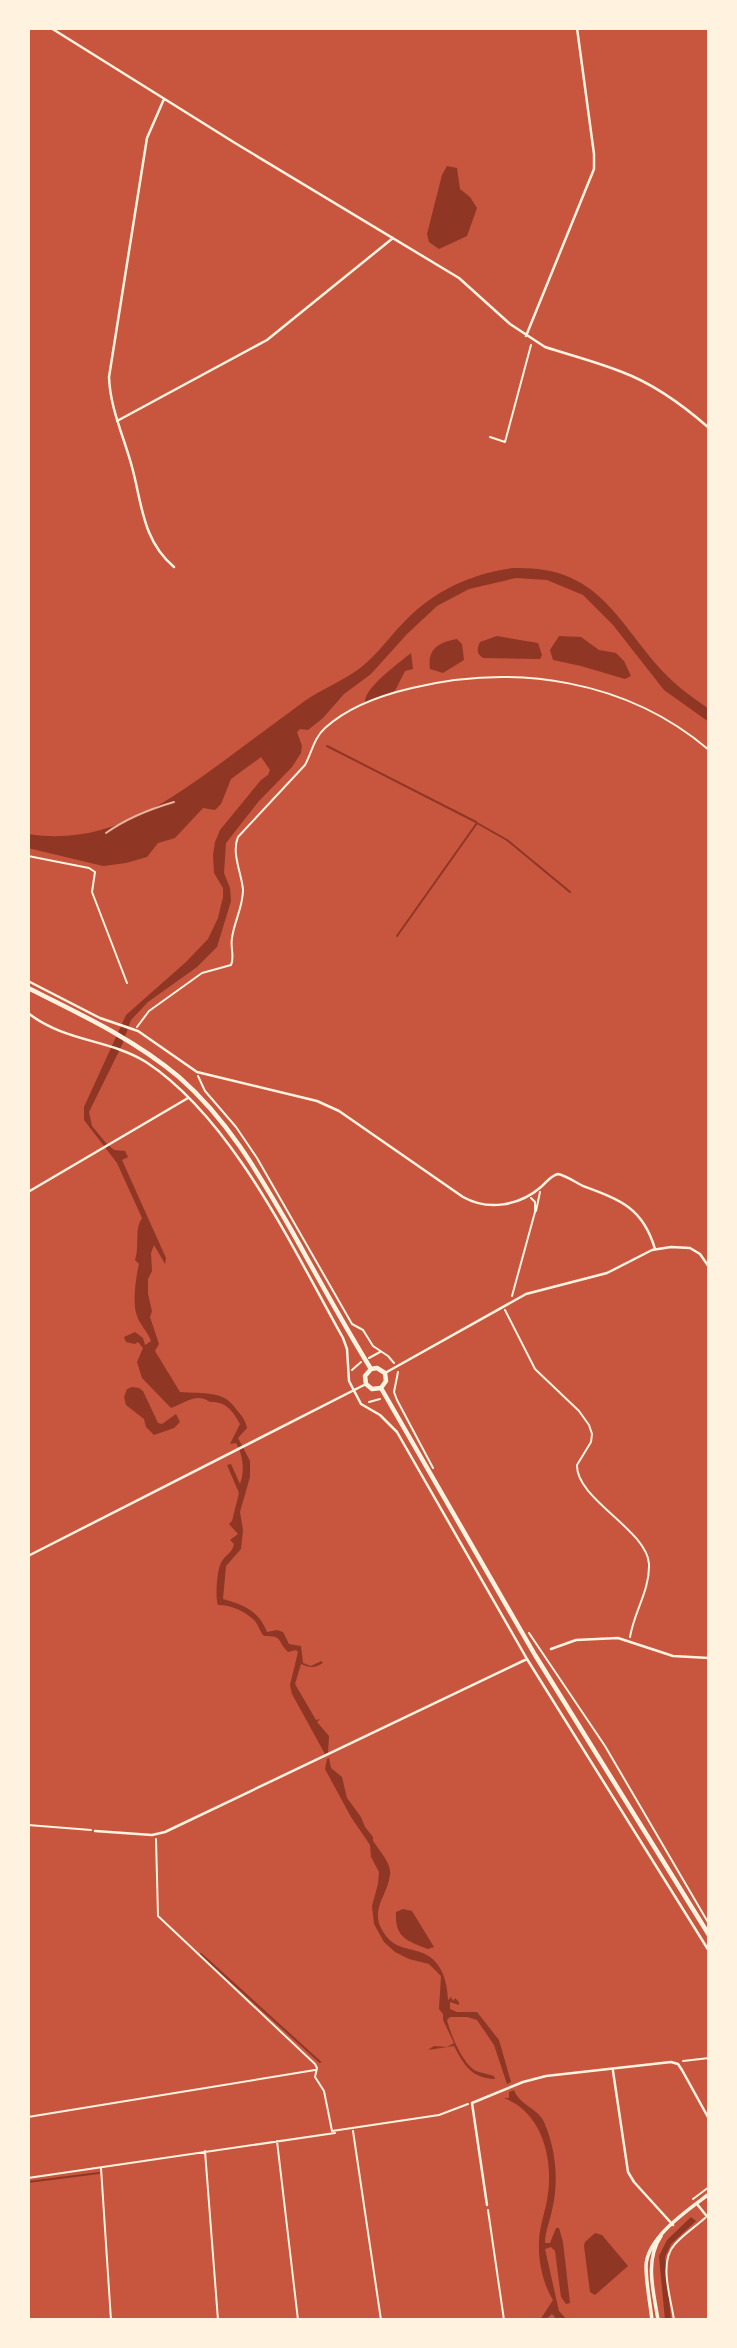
<svg xmlns="http://www.w3.org/2000/svg" width="737" height="2348" font-family="Helvetica,sans-serif">
<style>
.water{fill:#8f3625}
.lines{fill:none;stroke-linecap:round;stroke-linejoin:round}
.stream{stroke:#8f3625;stroke-width:2}
.path{stroke:#fff3e0;stroke-width:2}
.minor{stroke:#fff3e0;stroke-width:2.5}
.tertiary{stroke:#fff3e0;stroke-width:3.5}
.primary{stroke:#fff3e0;stroke-width:4.5}
.rail{stroke:#e9b49f;stroke-width:2}
</style>
<rect width="100%" height="100%" fill="#c8553d"/>
<path class="water" d="M447,166L457,168L460,189L470,197L477,208L467,236L439,249L429,242L427,234L442,175Z
M513,568C593,566 611,610 656,664C671,682 690,696 709,709V722L664,690L613,625L583,595L547,580L516,578L469,589L437,606L407,634L371,674L344,694L323,718L308,730L300,729L297,732L302,746L301,753L292,767L259,801L226,843L224,873L230,888L231,901L217,947L197,967L148,1002L131,1020L122,1045L89,1112L92,1126L106,1143L114,1150L125,1151L128,1157L122,1160L166,1258L165,1264L154,1245L151,1253L152,1271L148,1279V1294L152,1311L150,1317L159,1344L155,1351L180,1392C202,1394 224,1390 236,1409C242,1416 245,1419 247,1428L238,1438L250,1461V1477L240,1512L243,1530L241,1549L226,1566L223,1599C244,1605 259,1611 267,1632L277,1630L283,1632L289,1644L301,1646L303,1663L311,1666L321,1661L323,1663C315,1668 310,1668 301,1664L295,1684L316,1720L320,1719L317,1722L329,1736L328,1753L325,1754L292,1694L290,1685L298,1652L296,1650L288,1652C276,1640 284,1636 264,1636C260,1632 259,1626 255,1621C245,1611 231,1605 218,1605C215,1598 217,1570 221,1563C225,1554 232,1554 234,1544L230,1540L238,1534L229,1524L232,1521L239,1493L227,1465L231,1464L240,1484C245,1471 243,1454 236,1443L230,1444L240,1424C233,1411 226,1401 210,1402C197,1392 185,1403 171,1408L142,1378L137,1362L143,1348L138,1342L135,1344L126,1342L124,1337L135,1332L143,1338L145,1345L151,1341C148,1332 140,1325 137,1316C132,1304 136,1276 139,1264L135,1260C140,1246 134,1229 142,1218L117,1163L84,1120V1107L126,1015L186,962L208,939L218,918L223,897V888L214,873L213,855L215,842L220,830L261,780L268,775L270,770L261,757L231,779L221,804L215,810L203,808L175,838L158,843L147,857L126,863L103,866L28,848V834C105,846 162,806 221,763C248,743 275,723 302,703C318,691 336,684 353,673C374,660 388,638 405,621C435,590 471,574 513,568Z
M497,636L538,643L542,655L540,659L483,658C476,653 477,649 480,642Z
M559,636L581,637L599,650L616,653L624,661L631,676L625,679L581,666L553,660L550,650Z
M457,639L462,644L464,660L443,673L430,669C427,649 439,642 457,639Z
M411,653L413,669L405,671L395,691L365,702C364,688 399,663 411,653Z
M132,1387L139,1388L143,1391L158,1423L162,1424L176,1414L180,1422L174,1428L154,1435L146,1427L144,1419L126,1405L124,1397L127,1389Z
M329,1758L331,1768L342,1777L347,1798L361,1817L365,1827L373,1837V1841C379,1850 392,1864 390,1875C387,1898 367,1911 386,1936C395,1948 408,1948 420,1952C441,1959 447,1979 448,2000L451,1997L453,2001L455,1998L459,2002V2005L450,2002V2009L457,2012H477L499,2040L511,2082L507,2084L494,2045L477,2020L467,2017H450L447,2020C451,2035 462,2063 476,2071C481,2073 488,2074 494,2076L495,2079C471,2078 464,2065 454,2046L428,2050L434,2046L447,2047L454,2043L443,2020V2014L439,2009L441,1976L429,1964L409,1959L395,1952L384,1942L374,1924L372,1906L378,1884L379,1872L371,1857L370,1845L351,1817L325,1769L327,1759Z
M403,1909L412,1911L434,1947L428,1949C406,1940 395,1938 396,1912Z
M514,2090C519,2105 538,2108 544,2122C556,2149 559,2182 552,2210C550,2221 545,2231 545,2243H550L556,2228H559L563,2242L570,2303L566,2304L561,2297L555,2251L551,2247L545,2249L559,2311L567,2320H557L552,2314L545,2320H540L553,2300C543,2284 538,2261 539,2242C539,2227 546,2210 548,2194C553,2158 542,2112 504,2098H509V2092Z
M691,2217L696,2221L671,2244L665,2257L671,2320H665L659,2256L667,2240Z
M595,2233L602,2235L628,2266L595,2295L590,2292L584,2246L585,2242Z"/>
<g class="lines">
<path class="stream" d="M327,746L476,822
M397,936L477,823L507,840L570,892
M201,1954L320,2062
M28,2182L99,2173"/>
<path class="path" d="M490,437L505,442L531,345
M28,856L89,868L95,872L92,892L127,983
M137,1027L149,1011L202,973L231,965C235,956 230,948 232,938C234,922 243,907 243,890C242,874 231,853 238,837L305,765C312,752 314,738 325,728C348,707 382,695 412,688C516,663 627,680 709,750
M198,1076L205,1091L236,1127L257,1158L352,1324L363,1330L373,1346L388,1356L394,1363
M536,1211L540,1192
M512,1296L535,1212V1202L531,1198
M505,1310L535,1369L579,1411L589,1425L592,1434L591,1442L577,1465C576,1499 647,1530 649,1564C650,1590 634,1612 630,1637
M369,1358L380,1352
M352,1370L361,1362
M398,1372L394,1392L397,1400L433,1468
M369,1402L380,1399
M529,1633L605,1746L709,1924
M28,1825L91,1830
M156,1839L158,1916L315,2064L317,2068L315,2077L324,2091L332,2131L439,2115L468,2104
M683,2061L709,2058
M28,2117L315,2070
M353,2131L381,2320
M277,2141L298,2320
M205,2151L218,2320
M101,2168L111,2320
M28,2178L335,2133
M693,2199L709,2187
M488,2210L504,2320
M674,2320C671,2298 658,2262 675,2244C684,2234 695,2227 705,2218"/>
<path class="minor" d="M51,28L235,143L459,278L510,324L545,347C570,355 597,362 622,372C654,384 684,406 709,428
M164,99L147,138L109,377C110,408 124,437 132,467C142,503 142,540 174,567
M526,336L594,169V154L577,28
M117,421L267,340L393,238
M28,981L100,1018L138,1031L197,1072L317,1101L339,1111L463,1197C488,1211 519,1206 541,1187C547,1182 550,1176 558,1174C567,1176 575,1182 583,1186C621,1200 643,1208 655,1249
M28,1013C65,1042 109,1039 146,1062C233,1119 293,1249 343,1338L347,1349L349,1381L361,1404L380,1415L397,1432L527,1659L709,1951
M28,1192L188,1098
M385,1373L526,1294L607,1273L652,1250L671,1247L690,1248L700,1254L709,1267
M28,1556L366,1384
M551,1649L576,1640L618,1638L673,1656L709,1658
M95,1831L152,1835L165,1832L527,1659
M613,2071L628,2172L634,2182L673,2225
M697,2204L709,2219
M487,2205L472,2103L523,2082L546,2076L671,2062L678,2064L682,2070L709,2119"/>
<path class="tertiary" d="M652,2320C650,2302 646,2283 646,2266C647,2237 688,2210 709,2194
M658,2320C654,2293 644,2261 661,2236"/>
<path class="primary" d="M28,988C80,1014 134,1039 179,1077C227,1119 257,1171 289,1226C316,1274 342,1322 371,1369
M371,1369L365,1376L366,1384L372,1389L381,1388
M371,1369L377,1368L385,1373L386,1381L381,1388
M381,1388L535,1655L709,1935"/>
<path class="rail" d="M106,833C127,818 150,809 174,802"/>
</g>
<rect width="737" height="2348" fill="none" stroke="#fff3e0" stroke-width="60"/>
</svg>
